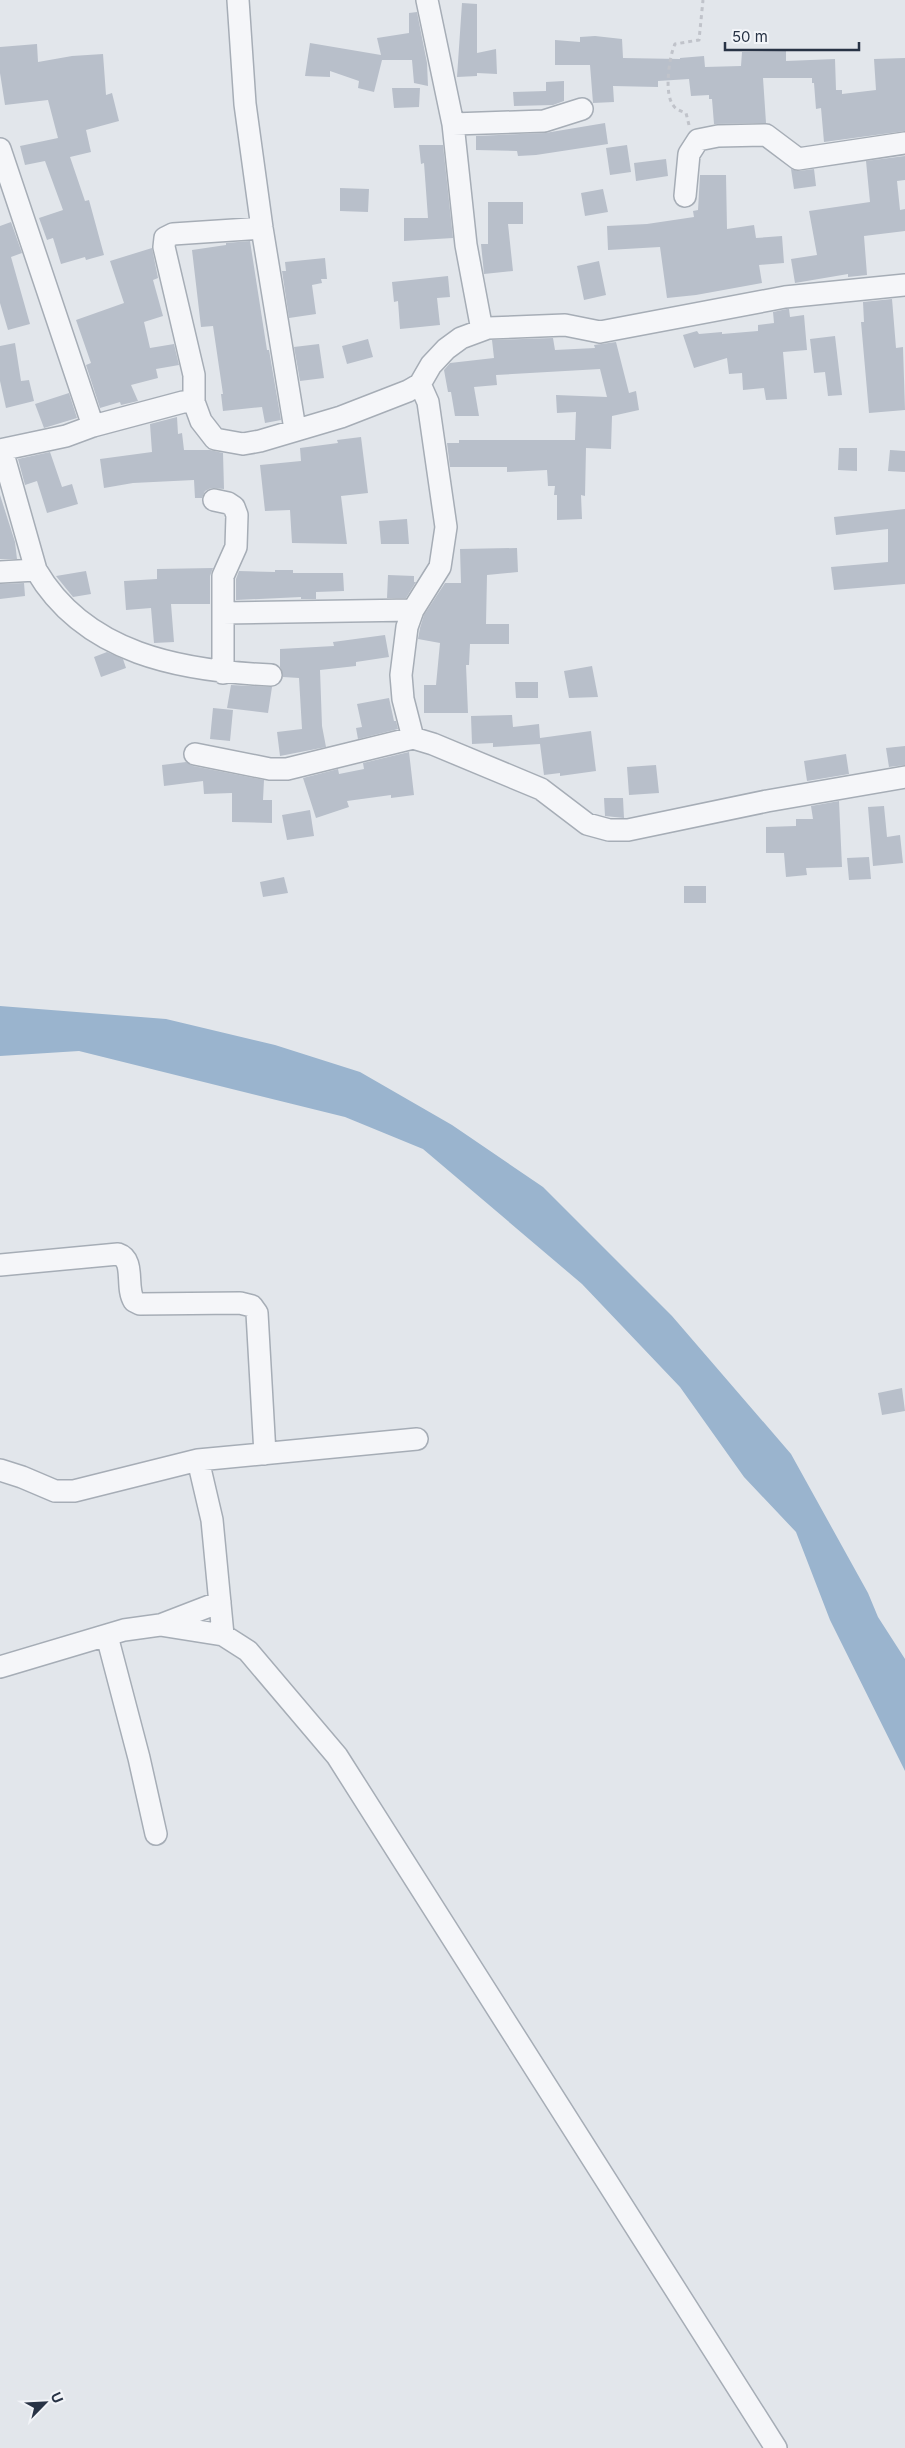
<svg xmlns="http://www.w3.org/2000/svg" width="905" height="2448" font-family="Inter,sans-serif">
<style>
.water{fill:#9ab4ce}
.building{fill:#b8bfca}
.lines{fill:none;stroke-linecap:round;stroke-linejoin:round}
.street-casing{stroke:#a6adb6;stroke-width:24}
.path{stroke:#c0c3ca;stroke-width:3;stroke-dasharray:4 4;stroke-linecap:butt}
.street{stroke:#f5f6f9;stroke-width:21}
</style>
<rect width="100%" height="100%" fill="#e2e6eb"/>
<path class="water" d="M0,1006L166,1019L275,1045L360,1072L452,1125L543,1187L672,1316L791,1454L868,1593L878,1617L905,1659V1771L830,1620L796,1532L744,1477L680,1387L582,1284L423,1149L345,1117L79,1051L0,1056Z"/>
<path class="building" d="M462,3L477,4V53L496,49L497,74L477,73V76L457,77Z
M417,12L427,63L428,86L414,83L412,60H382L374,92L358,88L359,81L330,71V77L305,76L310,43L381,55L377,38L409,33V13Z
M595,36L622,39L623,58L680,59V58L704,56L705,67L741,66L742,52L786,51V61L835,59L836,90H842V94L876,90L874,59L905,58V131L824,142L821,108L816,109L814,83H812V78H763L766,123L714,124L712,99H709V95L691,96L689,79L658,81V87L613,86L614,102L593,103L590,65H555V40L580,42V37Z
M37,44L38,62L72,56L103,54L106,95L112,93L119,121L86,130L91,152L70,157L85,201L89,200L104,255L86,260L85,257L61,264L53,238L47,240L39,218L63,210L45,161L25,165L20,146L58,138L48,100L5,105L0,73V47Z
M564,81V101L553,105L514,106L513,92L546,91V82Z
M392,88H420L419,107L394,108Z
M605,123L608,144L536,155L518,156L517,151L476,150V136L545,133Z
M419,145H443L453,238L404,241V218H428L424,163L421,164Z
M627,145L631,172L610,175L606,148Z
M905,156V180L897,181L900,210L905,209V231L864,236L867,275L848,277V274L795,283L791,259L817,255L809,211L870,202L866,161Z
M666,159L668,176L636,181L634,163Z
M791,169L799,171L814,169L816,186L794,189Z
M700,175H726L727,229L754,225L756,238L782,236L784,263L759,265L762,283L696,295L667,298L660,247L608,250L607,226L647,224L694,217L693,211L698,210Z
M340,188L369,189L368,212L340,211Z
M603,189L608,212L585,216L581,193Z
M488,202H523V224H508L513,271L484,274L481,244H488Z
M11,222L22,253L11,257L30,324L8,330L0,303V226Z
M250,241L267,350H269L281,420L265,423L262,407L223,411L221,394H223L213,326L201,327L192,250L226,245V243Z
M152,248L158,278L153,280L163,316L144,322L150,348L174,344L179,365L156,369L158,378L131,385L138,401L121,405L120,402L100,408L86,365L91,363L76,320L124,303L110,261Z
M325,258L327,279H321L322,283L312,285L316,314L289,318L282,271H286L285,262Z
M599,261L606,295L584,300L577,266Z
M448,276L450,297L437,298L440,325L400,329L398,301L394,302L392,282Z
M892,299L896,348L903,347L905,410L869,413L861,322H864L863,302Z
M787,309H789L790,317L804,315L807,350L783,352L787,399L766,400L764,388L743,390L742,373L729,374L727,358L694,368L683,335L697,331L699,334L722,332V334L758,331V325L774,323L773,312Z
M835,336L842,395L828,396L825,372L814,373L810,339Z
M553,338L555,350L595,348L594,345L616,342L629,393L636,391L639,410L612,416L611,449L586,448L585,496L581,495L582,519L557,520V495H554L555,486H548L547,470L507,472V467H450L447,443H459V440H575L576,412L557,413L556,395L607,397L600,369L496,375L497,385L474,387L479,416H455L451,392H448L444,370L450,363L494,358L492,340Z
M368,339L373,357L347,364L342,346Z
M15,343L21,381L29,380L34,401L6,408L0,381V346Z
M319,344L324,378L300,381L294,347Z
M69,393L77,418L44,428L35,404Z
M177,417L178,434L182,433L184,450H210L223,453L224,489L211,488L205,491L202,498H195L194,480L133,483L104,488L100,459L152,452L150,424Z
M361,437L368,493L341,496L347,544L292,543L290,510L265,511L260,465L301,461L300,448L338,443L337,440Z
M839,448H857V471L838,470Z
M890,450L905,451V472L888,471Z
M50,452L62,487L72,484L78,504L47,513L37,481L25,485L18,459Z
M0,495L15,542L17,559H0Z
M905,509V584L834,590L831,567L888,562V529L836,535L834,517Z
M407,519L409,544H381L379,521Z
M517,548L518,572L487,575L486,624H509V644H470L469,665H466L468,713H424V685H436L440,643L418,639L420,628L424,615L445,583H461L460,549Z
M213,568L210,576V604H171L174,642L154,643L151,608L126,610L124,581L157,579V569Z
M275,570H293V573H343L344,591L316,592V599H301V597L236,600V579L239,571L275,572Z
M86,571L91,594L73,597L56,576Z
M388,575L414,576V582H416L406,598H387Z
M24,583L25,596L0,599V584Z
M385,635L389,657L356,662V666L320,670L322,726L326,747L280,756L277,732L302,729L299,678L283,677L280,667V649L334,646L333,642Z
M107,652L123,659L126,668L101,677L94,657Z
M592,666L598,697L569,698L564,671Z
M515,682H538V698H516Z
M231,685L272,687L268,713L227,708Z
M389,698L394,721H396L398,729L358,739L356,728L362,727L357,704Z
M213,708L233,710L230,741L210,739Z
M512,715L513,727L539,724L540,738L591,731L596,771L560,776V773L544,775L540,744L493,747V743L472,744L471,716Z
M905,746V765L889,767L886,748Z
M409,752L414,795L391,798V795L347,801L349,807L316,818L303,778L338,769L339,774L364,769L363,763Z
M846,754L849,774L807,781L804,761Z
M186,762L193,766L264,780L263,800H272V823L232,822V793L204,794L203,781L164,786L162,765Z
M656,765L659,793L629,795L627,767Z
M604,798H623L624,818L605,816Z
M839,801L842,867L806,868L807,875L786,877L784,853H766V827L796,826V819H813L811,806Z
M884,806L887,837L900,835L903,863L873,866L868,807Z
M310,810L314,836L287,840L282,815Z
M869,857L871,879L849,880L847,858Z
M284,877L288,893L263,897L260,882Z
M684,886H706V903H684Z
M902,1388L905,1411L882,1415L878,1393Z"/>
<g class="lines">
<g class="street-casing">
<path id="street" d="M238,0L245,104L262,228L295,429
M427,0L453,124L466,245L482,330
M453,124L544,121L582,109
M0,149L93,426
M685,196L689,154L698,140L718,136L766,135L798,159L905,143
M194,402V375L164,247L165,238L173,234L262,228
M0,450L66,436L93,426L183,402H194L201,421L215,439L243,444L260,441L341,417L408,391L420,384L431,365L446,349L461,338L488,328L565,325L600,332L785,297L905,285
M2,450L36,570C85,654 181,671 271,675
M214,500L228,503L234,507L237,515L236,547L223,576V673
M0,572L36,570
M223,613L413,610
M413,738L403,699L401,675L407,627L413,610L440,567L446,527L428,402L420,384
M195,754L270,769H287L413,738L433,744L541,789L587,824L609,830H628L767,801L905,777
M0,1265L118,1254C136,1260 125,1287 134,1301L140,1304L240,1303L252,1306L257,1313L265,1454
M198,1460L212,1520L223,1635
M0,1470L22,1477L55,1491H74L198,1460L417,1439
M163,1624L220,1602
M107,1636L139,1758L156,1834
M0,1667L124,1630L160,1625L223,1635L248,1651L337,1756L776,2448"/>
</g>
<path class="path" d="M689,125L686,113C681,111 676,110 673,105C664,93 669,57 675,44L699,40L703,0"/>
<use href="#street" class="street"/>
</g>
<g transform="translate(45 2403) rotate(66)" stroke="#f2f4f8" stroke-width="4" paint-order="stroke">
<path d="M0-4L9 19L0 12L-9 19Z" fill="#283345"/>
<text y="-8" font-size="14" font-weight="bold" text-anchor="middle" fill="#283345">U</text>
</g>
<path d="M725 42v8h134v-8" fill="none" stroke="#283345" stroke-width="2.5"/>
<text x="732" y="42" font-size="15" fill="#283345" stroke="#f2f4f8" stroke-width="4" paint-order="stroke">50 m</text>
</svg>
